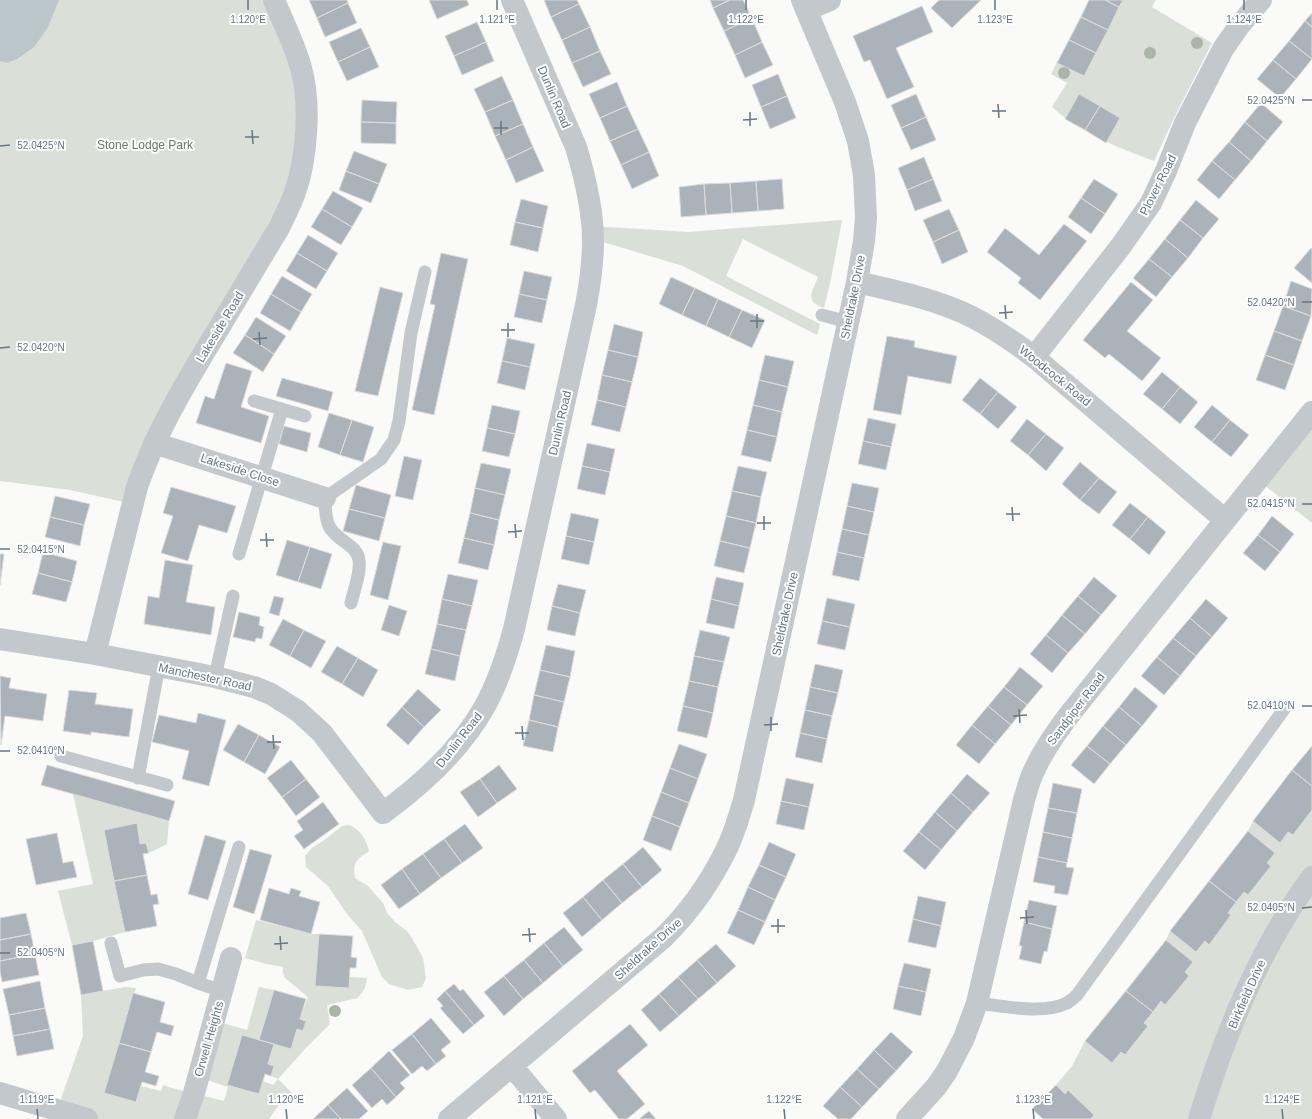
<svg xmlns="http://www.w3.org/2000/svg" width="1312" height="1119" font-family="Helvetica,sans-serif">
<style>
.green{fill:#dadfd7}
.water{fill:#bbc7cb}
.building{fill:#aab3b9;stroke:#dcdcda}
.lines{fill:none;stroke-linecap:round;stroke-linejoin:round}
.lane{stroke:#c3c8cc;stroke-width:13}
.street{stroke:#c3c8cc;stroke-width:22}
.tree{fill:#aab4a7}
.ticks{fill:none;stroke:#657783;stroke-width:1.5}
.labels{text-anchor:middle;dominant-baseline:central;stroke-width:4;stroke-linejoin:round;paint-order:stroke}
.street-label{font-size:12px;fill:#657783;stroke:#fff}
.park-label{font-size:12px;fill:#687a64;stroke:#fff}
.ticks-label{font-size:10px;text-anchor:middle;fill:#657783;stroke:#fff;stroke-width:4;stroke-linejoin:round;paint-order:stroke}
</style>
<rect width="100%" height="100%" fill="#fafaf8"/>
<path class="green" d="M0,0H268L295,69L298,152L282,198L124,502L70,490L0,481Z
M1089,0H1156L1152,7L1212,43L1174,118L1154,161C1117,147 1082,134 1052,107L1067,83L1051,74Z
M842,220L831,279L824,308C803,301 813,291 818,277L743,239L726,276L820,324L817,335L683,266L593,239L592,226L688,232Z
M1312,412V523L1258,480Z
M1312,746V1119H1043L1032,1109L1056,1085L1072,1066L1085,1041L1166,940L1170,931L1248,831L1253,821Z
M73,794L169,821L167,844L149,853L146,843L140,844L136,823L104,830L125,932L93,941L72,945L58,891L93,884Z
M349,825C361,830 366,839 369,851C366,854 363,854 361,857C353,862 354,870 355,878L368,886L383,903L387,913L395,922L407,931L412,938L423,958L426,978L422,987L408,990L389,984L382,977L362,931L347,914L328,886L306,867L305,856L312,848L323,841L342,826Z
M256,920L311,934H319L316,986L348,988L350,977L367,978L365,988L358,998L327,1005L330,1024L305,1049L278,1079L292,1093L279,1105L269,1119H87L57,1110L83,1036L81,995L125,987L136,988L104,1093L136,1102L141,1086L161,1091L163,1085C183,1092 204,1095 224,1101L228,1087L207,1080L223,1023L247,1030L259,987L274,990L259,1040L242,1035L227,1084L259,1094L263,1081L273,1085L278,1079L271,1076L274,1066L268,1064L274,1044L291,1049L297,1029L303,1031L306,1021L300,1019L308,997L285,978L283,973V967L267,964L245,958Z"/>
<path class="water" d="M0,0H59L47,29L34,47L17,59L7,63L0,61Z"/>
<path class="building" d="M309,0H347L348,3L317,18Z
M429,0H467L469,5L437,19Z
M544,0H577L579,4L551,17Z
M710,0H730L713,8Z
M730,0H743L752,18L724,31L713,8Z
M939,0H981L952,28L931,8Z
M1089,0H1105L1119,7L1108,30L1081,17Z
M1105,0H1123L1119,7Z
M348,3L357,23L325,37L317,18Z
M579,4L590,27L562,40L551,17Z
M922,6L933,32L896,48L914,87L887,99L870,60L864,62L853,36Z
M1312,13V27L1305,21Z
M1081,17L1108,30L1096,53L1069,40Z
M752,18L762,42L735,55L724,31Z
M1305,21L1312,27V59L1289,41Z
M477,22L486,42L454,56L445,36Z
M590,27L600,51L572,63L562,40Z
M361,28L370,47L338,62L329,42Z
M1069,40L1096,53L1084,76L1057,63Z
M1289,41L1312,59L1296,79L1273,60Z
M486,42L494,61L462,75L454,56Z
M762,42L773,65L745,78L735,55Z
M370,47L379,67L347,81L338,62Z
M600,51L611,74L583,87L572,63Z
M1273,60L1296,79L1280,98L1257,79Z
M778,74L787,96L761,107L752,85Z
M502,76L513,100L485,112L474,89Z
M617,82L627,106L600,118L589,94Z
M916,94L926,117L901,128L891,105Z
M1079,94L1100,106L1085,130L1065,119Z
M787,96L796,118L770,129L761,107Z
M362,100L397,102L396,123L361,122Z
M513,100L523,124L495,136L485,112Z
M1261,103L1283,122L1267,141L1245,122Z
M627,106L638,129L610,141L600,118Z
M1100,106L1120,118L1106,143L1085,130Z
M926,117L936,140L911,150L901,128Z
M361,122L396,123V144L361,143Z
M1245,122L1267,141L1251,161L1229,142Z
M523,124L533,147L506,160L495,136Z
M638,129L649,152L621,165L610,141Z
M1229,142L1251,161L1235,180L1212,161Z
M533,147L544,171L516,183L506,160Z
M354,151L387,164L379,184L346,171Z
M649,152L659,176L632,189L621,165Z
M924,157L933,179L907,190L898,168Z
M1212,161L1235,180L1219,199L1197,180Z
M346,171L379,184L371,203L339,190Z
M782,179L784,209L758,211L756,181Z
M933,179L942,201L915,211L907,190Z
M1094,179L1118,194L1105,214L1081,198Z
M756,181L758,211L732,213L730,183Z
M730,183L732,213L706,215L704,184Z
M704,184L706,215L681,217L679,187Z
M333,191L363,208L352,227L322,209Z
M1081,198L1105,214L1091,234L1068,217Z
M521,199L548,206L543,228L515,222Z
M1196,200L1219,219L1203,238L1180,220Z
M322,209L352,227L341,245L311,227Z
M949,209L959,230L933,242L923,220Z
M1180,220L1203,238L1188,258L1165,239Z
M515,222L543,228L538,252L510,245Z
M1064,224L1087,241L1040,300L1018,283L1021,278L987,252L1005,228L1039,255Z
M959,230L968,252L942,264L933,242Z
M308,235L338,253L327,271L297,253Z
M1165,239L1188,258L1172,277L1149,259Z
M1311,248L1312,249V283L1294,268Z
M297,253L327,271L316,289L286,271Z
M441,253L468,259L434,415L412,410L435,305L430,304Z
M1149,259L1172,277L1156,297L1133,278Z
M524,271L552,277L547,300L519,294Z
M282,276L312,294L301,312L271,294Z
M671,277L695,288L682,315L659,304Z
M1291,281L1312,289L1311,316L1283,306Z
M1131,282L1153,300L1127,331L1161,358L1142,381L1109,354L1105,358L1083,340Z
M380,287L403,293L378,396L355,391Z
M695,288L718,299L706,326L682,315Z
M271,294L301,312L290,331L260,313Z
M519,294L547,300L542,323L514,317Z
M718,299L742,310L729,337L706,326Z
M1283,306L1311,316L1302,341L1274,331Z
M742,310L765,320L752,348L729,337Z
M256,317L286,336L274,354L245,335Z
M614,324L643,332L638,357L608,350Z
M1274,331L1302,341L1294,365L1265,355Z
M245,335L274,354L263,372L233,353Z
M887,336L915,341L914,347L957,356L951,384L908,376L901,415L873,410Z
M507,338L535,344L530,367L502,361Z
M608,350L638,357L632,382L602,375Z
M765,355L794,361L788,387L759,380Z
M1265,355L1294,365L1285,390L1256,380Z
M502,361L530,367L525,390L497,383Z
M226,363L252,371L241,407L269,416L261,443L196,423L205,396L214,399Z
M1162,372L1180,387L1162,409L1143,394Z
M602,375L632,382L626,407L597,400Z
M282,378L333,392L328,411L276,396Z
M980,378L998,392L980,414L962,400Z
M759,380L788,387L782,412L753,405Z
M1180,387L1198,402L1180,424L1162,409Z
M998,392L1017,407L998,429L980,414Z
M597,400L626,407L620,432L591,425Z
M492,405L520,411L515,434L487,428Z
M753,405L782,412L777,437L747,430Z
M1212,405L1230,420L1212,442L1194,427Z
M329,413L352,420L340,455L318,447Z
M868,418L896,424L891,447L863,441Z
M1027,419L1046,434L1028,455L1010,441Z
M352,420L374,427L363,462L340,455Z
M1230,420L1249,435L1231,457L1212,442Z
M284,426L311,433L307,452L279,444Z
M487,428L515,434L509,457L482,451Z
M747,430L777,437L771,462L741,455Z
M1046,434L1064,448L1046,471L1028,455Z
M863,441L891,447L886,470L858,464Z
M587,443L615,449L610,472L582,466Z
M404,456L422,460L413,500L395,496Z
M1080,462L1099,478L1080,500L1062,484Z
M481,463L511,469L505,495L475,488Z
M582,466L610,472L605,495L577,489Z
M738,466L767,472L761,497L732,491Z
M1099,478L1117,492L1099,514L1080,500Z
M852,483L879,488L874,512L847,506Z
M356,485L391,495L385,518L349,509Z
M171,487L236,506L227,533L199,525L188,561L161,553L173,516L163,513Z
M475,488L505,495L499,520L470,513Z
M732,491L761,497L756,523L726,516Z
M55,496L90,504L84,525L50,517Z
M1130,503L1148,517L1130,539L1112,525Z
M847,506L874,512L869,535L842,529Z
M349,509L385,518L379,541L343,531Z
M470,513L499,520L494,545L464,538Z
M571,513L599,519L594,542L566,536Z
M726,516L756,523L750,548L720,541Z
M1272,516L1294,534L1280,552L1258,535Z
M50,517L84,525L80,546L45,537Z
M1148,517L1166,532L1149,555L1130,539Z
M842,529L869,535L864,558L837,552Z
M1258,535L1280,552L1265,571L1243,553Z
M566,536L594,542L589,565L561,559Z
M464,538L494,545L488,570L458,563Z
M287,540L310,547L298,582L276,575Z
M720,541L750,548L744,573L714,566Z
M383,542L401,546L388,600L370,595Z
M310,547L332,554L321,589L298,582Z
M43,552L77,561L72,582L38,573Z
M837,552L864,558L859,581L832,575Z
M0,554H4L0,585Z
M165,560L193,565L186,602L215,607L211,635L144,624L148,596L159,598Z
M38,573L72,582L66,602L32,594Z
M448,574L478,580L472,606L442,599Z
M716,577L744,583L739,606L711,599Z
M1094,577L1117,596L1101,615L1078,596Z
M558,584L586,590L580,613L552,606Z
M274,596L284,598L279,616L269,613Z
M1078,596L1101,615L1085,634L1062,615Z
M827,598L855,604L850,627L822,621Z
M442,599L472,606L466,630L437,624Z
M711,599L739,606L734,629L706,623Z
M1206,599L1228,618L1212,637L1190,618Z
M389,605L407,611L399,636L381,630Z
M552,606L580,613L575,636L547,630Z
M239,612L260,617L259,625L264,627L262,639L256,638L255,642L233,637Z
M1062,615L1085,634L1068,653L1046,635Z
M1190,618L1212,637L1196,656L1173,638Z
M283,619L304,630L290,656L269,645Z
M822,621L850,627L845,650L817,644Z
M437,624L466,630L460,656L431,649Z
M304,630L326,641L311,668L290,656Z
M700,630L730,637L724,662L694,656Z
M1046,635L1068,653L1052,673L1030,654Z
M1173,638L1196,656L1180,676L1157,657Z
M546,645L575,651L570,677L540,670Z
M337,646L358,658L342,684L321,672Z
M431,649L460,656L455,681L425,674Z
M694,656L724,662L718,687L689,681Z
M1157,657L1180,676L1164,695L1141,676Z
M358,658L378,670L363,697L342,684Z
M815,664L843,670L838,693L810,687Z
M1020,667L1043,686L1027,705L1004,687Z
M540,670L570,677L564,702L534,695Z
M0,676L11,678L9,688L47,694L43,721L5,716L1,745Z
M689,681L718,687L713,713L683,706Z
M810,687L838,693L832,716L805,710Z
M1004,687L1027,705L1011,725L988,706Z
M1135,687L1158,706L1142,726L1119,707Z
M418,689L441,710L424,727L402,707Z
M69,690L97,693L95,704L133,709L129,737L91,732V735L63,731Z
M534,695L564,702L558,727L529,720Z
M683,706L713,713L707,738L677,731Z
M988,706L1011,725L995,744L972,725Z
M402,707L424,727L408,745L386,725Z
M1119,707L1142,726L1126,745L1103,726Z
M805,710L832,716L827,739L800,733Z
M198,713L226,720L209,786L182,779L189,751L152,742L159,715L196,723Z
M529,720L558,727L553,752L523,746Z
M238,724L259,735L244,762L223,750Z
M972,725L995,744L979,764L956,745Z
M1103,726L1126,745L1110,764L1087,746Z
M800,733L827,739L822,763L795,757Z
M259,735L280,747L265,774L244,762Z
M679,744L707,754L698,779L670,768Z
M1087,746L1110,764L1094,784L1071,765Z
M1312,746V786L1292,770Z
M291,760L306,779L282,797L267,778Z
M47,765L175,801L169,821L41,785Z
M499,765L517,789L497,803L480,779Z
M670,768L698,779L689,803L661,792Z
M1292,770L1312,786V810L1293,835L1288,832L1280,843L1253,821Z
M967,774L990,793L973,812L951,793Z
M786,778L814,784L809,807L781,801Z
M306,779L320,797L296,816L282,797Z
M480,779L497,803L478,817L460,792Z
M1053,783L1082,789L1077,813L1048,808Z
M661,792L689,803L680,827L652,816Z
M951,793L973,812L957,831L935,812Z
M781,801L809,807L804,830L776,824Z
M323,802L339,824L304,849L294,836L303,830L297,821Z
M1048,808L1077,813L1072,838L1043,832Z
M935,812L957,831L941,850L919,832Z
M652,816L680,827L671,851L643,840Z
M137,823L140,844L146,843L149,853L143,854L147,875L114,881L104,830Z
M465,824L483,848L462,863L444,839Z
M1248,831L1275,853L1267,863L1271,866L1248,895L1244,892L1236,902L1209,881Z
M919,832L941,850L925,870L903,851Z
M1043,832L1072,838L1067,863L1038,857Z
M57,833L63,863L73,861L77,877L36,885L26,839Z
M205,835L226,841L208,900L188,894Z
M444,839L462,863L441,878L423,854Z
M769,842L796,854L786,877L759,865Z
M643,847L662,870L642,887L623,864Z
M250,849L272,855L254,914L233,907Z
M423,854L441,878L420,894L402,869Z
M1038,857L1067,863L1066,867L1074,868L1068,895L1054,893L1055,886L1033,882Z
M623,864L642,887L622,903L603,880Z
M759,865L786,877L775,900L748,887Z
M402,869L420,894L399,909L381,885Z
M147,875L151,895L157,894L159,904L153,905L157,926L125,932L114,881Z
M603,880L622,903L602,920L583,897Z
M1209,881L1236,902L1228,913L1231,915L1209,945L1205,941L1196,952L1170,931Z
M748,887L775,900L765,922L738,910Z
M269,888L289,894L291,888L301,891L299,896L320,902L311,934L260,920Z
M918,896L946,902L941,926L913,919Z
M583,897L602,920L582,937L563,913Z
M1029,900L1057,906L1052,929L1024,922Z
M738,910L765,922L754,945L727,933Z
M26,913L31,934L0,940V918Z
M913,919L941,926L936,948L908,942Z
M1024,922L1052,929L1047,952L1044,951L1041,964L1019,959L1022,946H1019Z
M564,927L583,950L563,966L544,943Z
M31,934L35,954L0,961V940Z
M319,934L353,936L351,957L357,958L356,968H350L349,988L315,986Z
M1166,940L1193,962L1185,972L1189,976L1165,1005L1161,1001L1153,1012L1126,991Z
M93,941L103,991L81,995L72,945Z
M544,943L563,966L543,983L524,960Z
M716,944L736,966L717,983L697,960Z
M35,954L39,975L2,982L0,971V961Z
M524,960L543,983L523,999L504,976Z
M697,960L717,983L698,999L678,977Z
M904,963L931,969L926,992L898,986Z
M504,976L523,999L504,1016L484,992Z
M678,977L698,999L679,1016L659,994Z
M40,981L45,1008L9,1015L3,989Z
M454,984L460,991L463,989L485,1016L474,1025L445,991Z
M898,986L926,992L921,1016L893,1009Z
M274,990L306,999L300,1019L306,1021L303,1031L297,1029L291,1049L259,1040Z
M445,991L474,1025L463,1034L440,1008L443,1006L437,999Z
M1126,991L1153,1012L1144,1023L1148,1026L1125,1055L1121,1052L1112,1063L1085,1041Z
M133,993L165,1002L160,1022L174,1026L171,1036L157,1032L151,1052L119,1043Z
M659,994L679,1016L660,1032L641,1010Z
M45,1008L50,1029L13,1036L9,1015Z
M431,1018L451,1042L441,1050L446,1056L436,1064L412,1034Z
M630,1024L648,1045L617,1071L645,1104L627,1119H619L595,1090L590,1093L572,1071Z
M50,1029L54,1049L17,1056L13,1036Z
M891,1032L913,1052L896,1071L874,1050Z
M412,1034L436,1064L427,1071L422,1066L412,1074L392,1050Z
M242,1035L274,1044L268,1064L274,1066L271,1076L265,1074L259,1094L227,1085Z
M119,1043L151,1052L145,1072L159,1076L156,1086L142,1082L136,1102L104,1093Z
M874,1050L896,1071L879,1089L857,1069Z
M389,1051L410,1075L400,1083L405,1088L396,1097L371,1068Z
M371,1068L396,1097L387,1105L382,1099L372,1108L352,1085Z
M857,1069L879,1089L862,1107L840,1087Z
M1056,1085L1065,1094L1068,1090L1094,1115L1091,1119H1043L1032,1109Z
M840,1087L862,1107L851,1119H838L823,1106Z
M347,1088L368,1111L359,1119H341L328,1105Z
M328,1105L341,1119H313Z
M649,1111L656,1119H639Z"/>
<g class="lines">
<path class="lane" d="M822,315L848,322
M254,401L305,416
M239,554L282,409
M351,603C354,590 361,572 359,560C357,544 337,542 329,526C325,517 325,507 325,498L381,459L394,440L399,421L411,333L425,272
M215,677L233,596
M61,756L167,785
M138,778L159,666
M111,943L120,976L143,970L158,969L176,974L198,983L222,991
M198,983L239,847
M977,1003C1004,1006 1042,1015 1067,1003C1070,1001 1074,998 1077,995L1285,708"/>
<path class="street" d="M806,10L830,0
M857,282C895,291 936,299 972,317C994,328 1014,342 1034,357L1225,520
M1034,357L1121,246L1151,203L1166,171L1185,123L1223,49L1239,26L1261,0
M154,443L325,498
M0,639L95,654L215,677L254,687L271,694L298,711L322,733L383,813C423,784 461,749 485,706C498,682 507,655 514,629L586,305C590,284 593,263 593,241C593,209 585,177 576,147L512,0
M95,654L137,487C154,437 181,391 208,346C232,307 255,267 279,228C284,217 290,206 294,195C307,161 311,103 301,68C295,45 283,22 274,0
M512,1066L556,1119
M0,1093L87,1119
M185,1119L194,1093L231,958
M449,1119L664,937C687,914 707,887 722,858C732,840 738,820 744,800L857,282L864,241L866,218L864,175L858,141L845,102L802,0
M907,1119L936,1087L947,1071L964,1038L977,1003L1024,800C1027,791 1029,781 1033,773C1044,748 1060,726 1077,705L1312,412
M1199,1119C1225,1034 1259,949 1312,877"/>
</g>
<g class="tree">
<circle cx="1197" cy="43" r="6"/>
<circle cx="1150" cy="53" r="6"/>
<circle cx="1064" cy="73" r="6"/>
<circle cx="335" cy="1011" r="6"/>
</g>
<path class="ticks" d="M248,0V10M497,0V10M746,0V10M995,0V10M1244,0V10M1302,100H1312M998,104L999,118M992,111H1006M750,112V126M743,120L757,119M501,121V135M494,128H508M252,130L253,144M245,137H259M0,146L10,145M1302,302H1312M1005,305L1006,319M999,313L1013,312M757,314V328M750,321H764M508,323V337M501,330H515M259,332L260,345M253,339L267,338M0,348L10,347M1302,504H1312M1012,507L1013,521M1006,514H1020M764,516V530M757,523H771M515,524L516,538M508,532L522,531M266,533L267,547M260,540H274M0,549H10M1302,706H1312M1019,709L1020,723M1013,716L1027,715M771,717V731M764,725L778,724M522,726L523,740M515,733H529M273,735L274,749M267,742H281M0,751H10M1302,908L1312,907M1026,910L1027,924M1020,918L1034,917M778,919V933M771,926H785M529,928L530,942M522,935L536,934M280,936L281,950M274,944L288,943M0,953H10M37,1109L38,1119M286,1109L287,1119M535,1109L536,1119M784,1109L785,1119M1033,1109L1034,1119M1282,1109L1283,1119"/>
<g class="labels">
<g class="street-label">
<text transform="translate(554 97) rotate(67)">Dunlin Road</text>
<text transform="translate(1158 185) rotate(-63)">Plover Road</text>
<text transform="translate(853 297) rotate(-79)">Sheldrake Drive</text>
<text transform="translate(220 327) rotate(-59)">Lakeside Road</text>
<text transform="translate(1055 376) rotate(39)">Woodcock Road</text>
<text transform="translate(560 423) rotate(-77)">Dunlin Road</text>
<text transform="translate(240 470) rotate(18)">Lakeside Close</text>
<text transform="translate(785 614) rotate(-78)">Sheldrake Drive</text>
<text transform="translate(205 677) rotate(12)">Manchester Road</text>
<text transform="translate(1076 709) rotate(-53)">Sandpiper Road</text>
<text transform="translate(459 740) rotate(-52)">Dunlin Road</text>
<text transform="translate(648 949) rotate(-42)">Sheldrake Drive</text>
<text transform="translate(1247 994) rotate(-66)">Birkfield Drive</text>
<text transform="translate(209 1039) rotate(-74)">Orwell Heights</text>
</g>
<g class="park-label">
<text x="145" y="145">Stone Lodge Park</text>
</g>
</g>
<g class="ticks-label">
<text x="248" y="23">1.120°E</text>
<text x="497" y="23">1.121°E</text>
<text x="746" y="23">1.122°E</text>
<text x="995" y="23">1.123°E</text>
<text x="1244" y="23">1.124°E</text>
<text x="1271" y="104">52.0425°N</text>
<text x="41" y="149">52.0425°N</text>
<text x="1271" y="306">52.0420°N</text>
<text x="41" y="351">52.0420°N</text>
<text x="1271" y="507">52.0415°N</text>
<text x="41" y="553">52.0415°N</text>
<text x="1271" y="709">52.0410°N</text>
<text x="41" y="754">52.0410°N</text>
<text x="1271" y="911">52.0405°N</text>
<text x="41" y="956">52.0405°N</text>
<text x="37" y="1103">1.119°E</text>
<text x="286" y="1103">1.120°E</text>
<text x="535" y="1103">1.121°E</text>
<text x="784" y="1103">1.122°E</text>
<text x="1033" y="1103">1.123°E</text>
<text x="1282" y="1103">1.124°E</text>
</g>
</svg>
